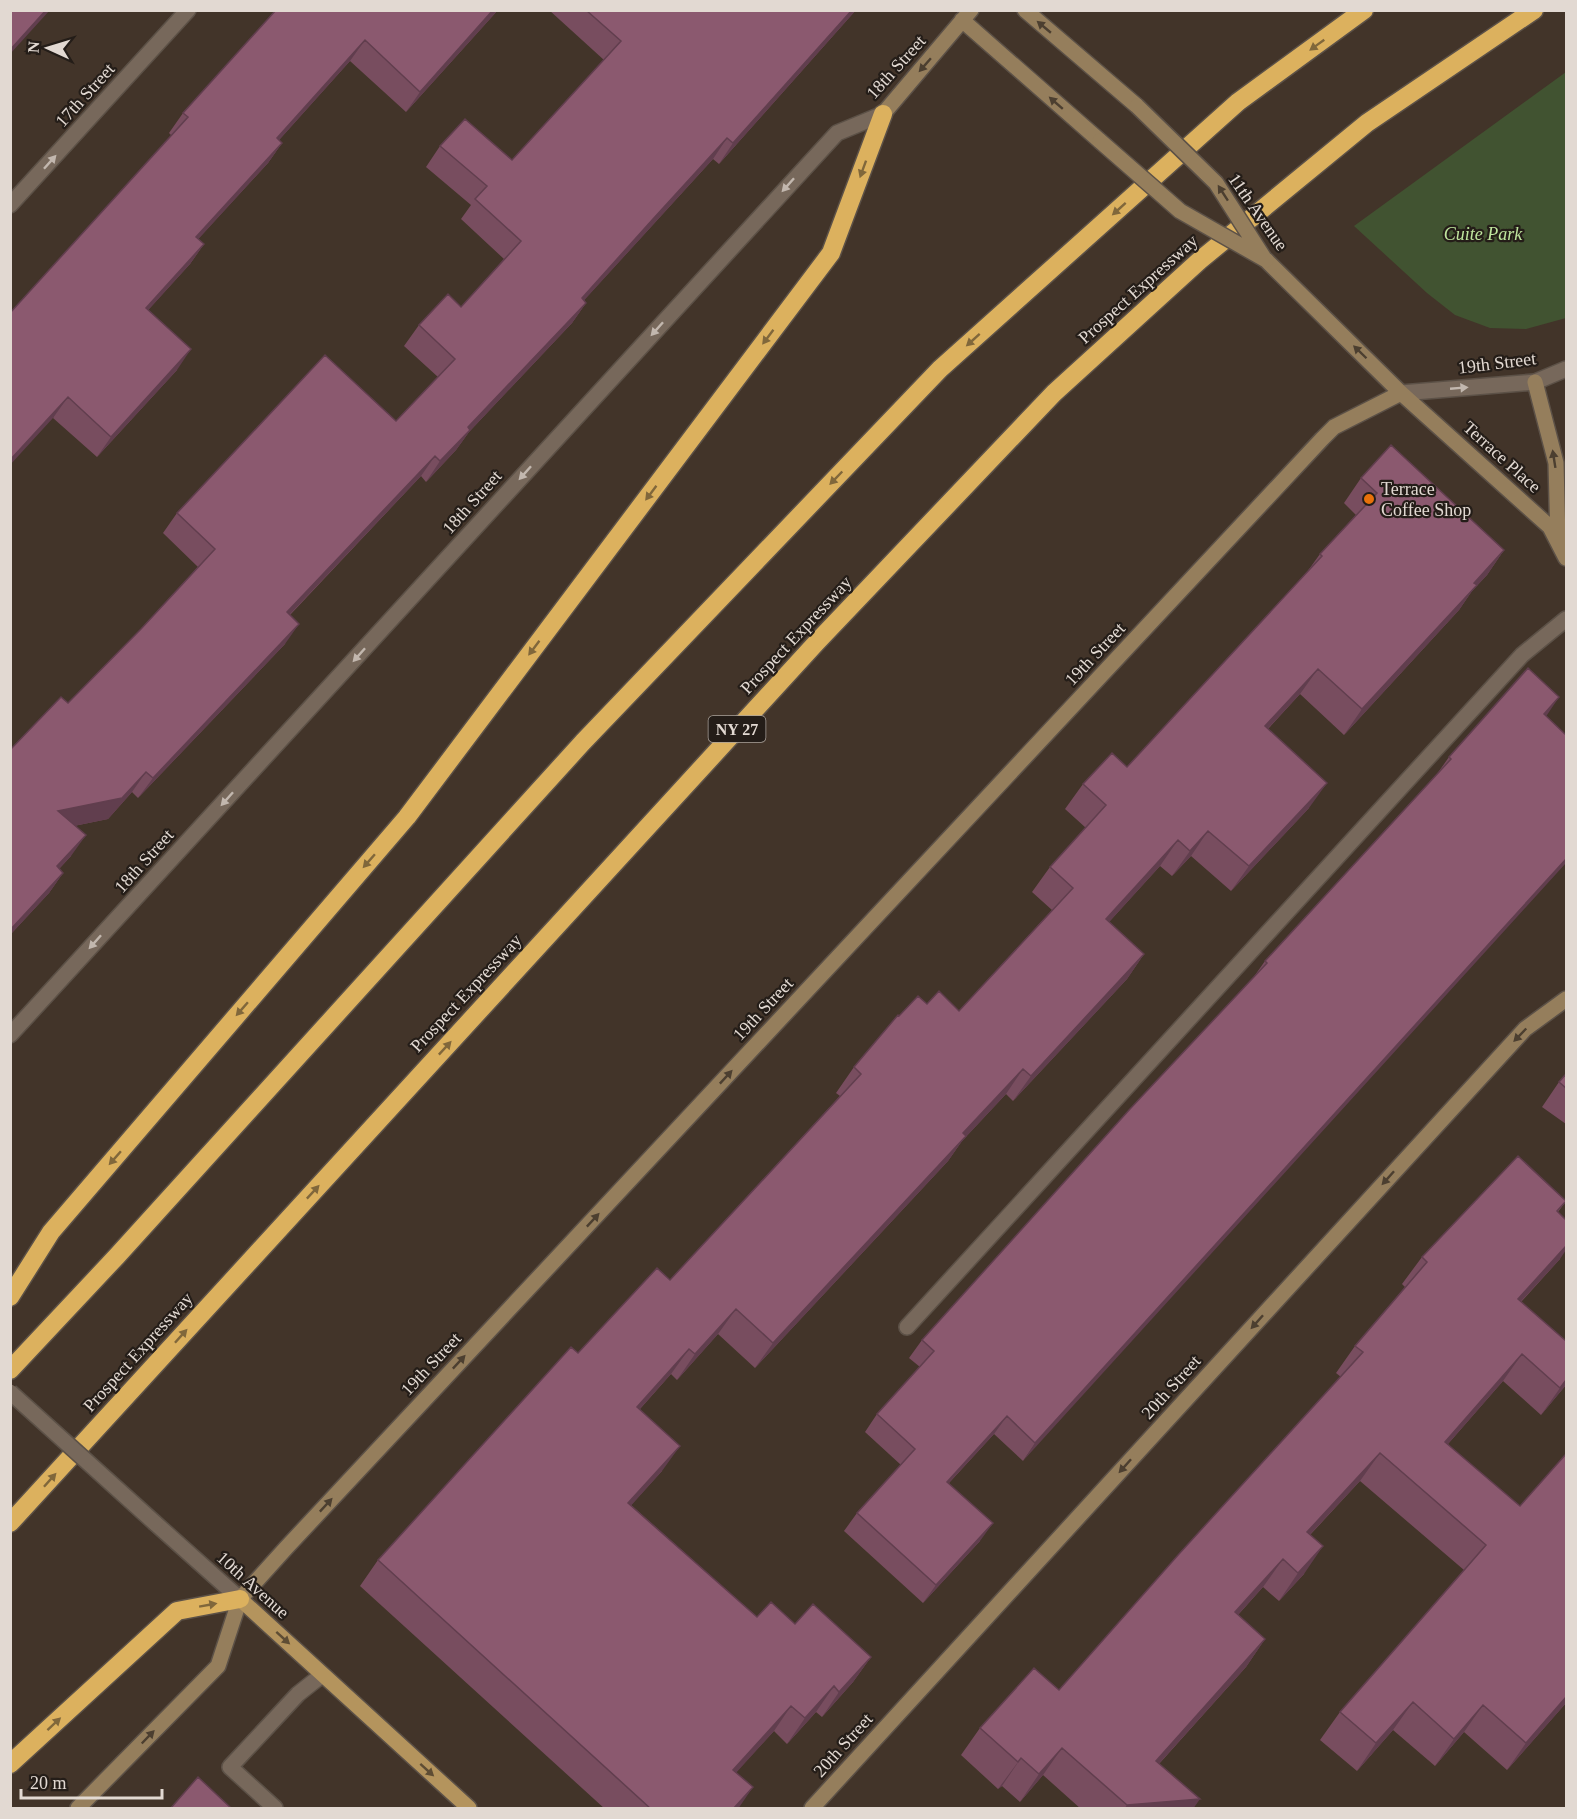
<svg xmlns="http://www.w3.org/2000/svg" width="1577" height="1819" font-family="'Times New Roman',serif">
<style>
.green{fill:#415331}
.lines{fill:none;stroke-linecap:round;stroke-linejoin:round}
.lane-casing{stroke:#5c5147;stroke-width:18}
.street-casing{stroke:#5c5147;stroke-width:18}
.secondary-casing{stroke:#5c5147;stroke-width:18}
.primary-casing{stroke:#5c5147;stroke-width:18}
.highway-casing{stroke:#5c5147;stroke-width:21}
.lane{stroke:#77685b;stroke-width:15}
.street{stroke:#77685b;stroke-width:15}
.secondary{stroke:#957e5c;stroke-width:15}
.primary{stroke:#b4945d;stroke-width:15}
.highway{stroke:#dcb15e;stroke-width:18}
.street-bridge-casing{stroke:#5c5147;stroke-width:18;stroke-linecap:butt}
.secondary-bridge-casing{stroke:#5c5147;stroke-width:18;stroke-linecap:butt}
.street-bridge{stroke:#77685b;stroke-width:15}
.secondary-bridge{stroke:#957e5c;stroke-width:15}
.wall{fill:#784d5f}
.shaded-wall{fill:#613e4e}
.building{fill:#8b596f;stroke:#613e4e;stroke-width:1.5}
.oneway{fill:#4c3f30}
.oneway2{fill:#80673b}
.oneway3{fill:#c2b7ae}
.oneway4{fill:#5e4d34}
.food-dot{fill:#e8710a;stroke:#241d18;stroke-width:2}
.labels{text-anchor:middle;dominant-baseline:central;stroke-width:4.5;stroke-linejoin:round;paint-order:stroke}
.shield{fill:#241d18;stroke:#a9a19a;stroke-width:1.5}
.shield-label{font-size:16px;font-weight:bold;fill:#e2d9d2}
.street-label{font-size:18px;fill:#e2d9d2;stroke:#241d18}
.park-label{font-size:18px;font-style:italic;fill:#bfe59e;stroke:#241d18}
.poi-label{font-size:18px;fill:#e2d9d2;stroke:#241d18;text-anchor:start}
</style>
<rect width="100%" height="100%" fill="#423429"/>
<path class="green" d="M1566,72V318L1526,329L1490,328L1455,315L1427,293L1354,226Z"/>
<g class="lines">
<g class="lane-casing">
<path id="lane" d="M907,1327L1522,655L1566,619
M275,1808L230,1767L298,1694L322,1675"/>
</g>
<g class="street-casing">
<path id="street" d="M10,205L188,10
M1401,393L1535,382L1566,369
M10,1035L837,133L883,114
M155,1523L240,1599"/>
</g>
<g class="secondary-casing">
<path id="secondary" d="M1025,10L1137,106
M962,20L1100,141
M883,114L971,10
M1266,260L1401,393L1550,527L1566,558
M1535,382L1556,463L1558,539
M78,1808L218,1666L240,1599L286,1548L1322,439L1334,427L1401,393
M812,1808L1525,1029L1566,999"/>
</g>
<g class="primary-casing">
<path id="primary" d="M240,1599L469,1808"/>
</g>
<g class="highway-casing">
<path id="highway" d="M10,1297L51,1232L407,817L831,253L883,114
M10,1370L117,1256L583,742L940,369L1238,102L1364,10
M10,1523L816,643L1054,393L1199,261L1367,123L1534,10
M10,1764L177,1611L240,1599"/>
</g>
<use href="#lane" class="lane"/>
<use href="#street" class="street"/>
<use href="#secondary" class="secondary"/>
<use href="#primary" class="primary"/>
<use href="#highway" class="highway"/>
<g class="street-bridge-casing">
<path id="street-bridge" d="M10,1392L155,1523"/>
</g>
<g class="secondary-bridge-casing">
<path id="secondary-bridge" d="M1137,106L1216,183L1264,258
M1100,141L1180,211L1266,260"/>
</g>
<use href="#street-bridge" class="street-bridge"/>
<use href="#secondary-bridge" class="secondary-bridge"/>
</g>
<path class="wall" d="M276,10H498L406,112L350,61L279,140L282,143L268,163L198,239L204,244L190,264L148,310L177,370L97,457L53,418L172,136L169,133L183,113Z
M549,10H856L719,164L713,159L639,240L584,300L586,303L572,323L469,432L456,450L426,482L421,476L290,615L285,644L138,798L132,792L108,819L74,826L71,856L59,869L63,873L49,893L10,935V750L68,703L141,629L198,567L163,533L177,513L396,421L438,377L404,346L419,325L461,307L504,259L461,219L471,205L426,167L440,146L512,160L604,60Z
M1361,478L1504,550L1487,575L1472,591L1459,610L1344,735L1300,694L1268,729L1309,808L1231,891L1191,856L1172,876L1160,866L1109,922L1144,954L1127,979L1013,1101L1006,1094L962,1141L948,1161L755,1368L718,1334L677,1380L671,1374L640,1409L662,1471L631,1505L757,1617L795,1624L871,1657L853,1682L822,1717L816,1712L787,1744L774,1731L736,1772L738,1809H605L360,1586L378,1560L578,1353L670,1280L840,1096L836,1093L854,1067L899,1016L927,1004L959,1011L1052,910L1032,892L1050,867L1086,828L1065,809L1083,784L1127,767L1307,572L1320,554L1356,515L1344,503Z
M1546,716L1023,1461L994,1434L949,1483L980,1541L923,1603L844,1531L857,1513L901,1465L865,1432L877,1414L920,1367L909,1358L922,1340L1253,978L1265,961L1437,774L1449,757Z
M1566,1074V1124L1542,1107L1559,1082Z
M1566,1201L1558,1212L1560,1259L1521,1302L1566,1341V1385L1541,1415L1503,1381L1448,1444L1566,1703L1507,1770L1464,1732L1435,1766L1393,1730L1357,1771L1320,1740L1340,1712L1464,1570L1360,1481L1310,1535L1304,1574L1279,1601L1263,1587L1238,1615L1265,1639L1246,1667L1159,1764L1193,1809H1081L1043,1775L1020,1802L1002,1786L998,1789L961,1755L980,1728L1059,1690L1341,1377L1336,1373L1355,1346L1405,1287L1402,1284L1422,1257Z"/>
<path class="shaded-wall" d="M46,10H50L10,54V50Z
M493,10H498L406,112L420,92Z
M852,10H856L719,164L733,143Z
M365,40L350,61L263,158L277,138Z
M727,138L713,159L567,319L582,298Z
M282,143L268,163L182,257L196,237Z
M204,244L190,264L132,328L146,308Z
M586,303L572,323L469,432L456,450L426,482L440,461L468,427Z
M191,349L177,370L97,457L111,437Z
M68,397L53,418L10,465V460Z
M435,456L421,476L273,632L287,612Z
M1504,550L1487,575L1472,591L1459,610L1344,735L1362,709Z
M299,624L285,644L138,798L153,778Z
M1318,669L1300,694L1247,751L1265,726Z
M1559,697L1547,715L1532,732L1544,714Z
M146,772L132,792L108,819L44,832L58,811Z
M1327,783L1309,808L1231,891L1249,866Z
M1208,831L1191,856L1172,876L1190,851Z
M86,835L71,856L42,887L57,866Z
M1178,840L1160,866L1089,944L1106,919Z
M1566,859V863L1023,1461L1035,1443Z
M63,873L49,893L10,935V930Z
M1144,954L1127,979L1013,1101L1031,1076Z
M1023,1069L1006,1094L962,1141L948,1161L755,1368L773,1343L963,1133Z
M1566,1246V1250L1560,1259L1498,1326L1518,1299Z
M736,1309L718,1334L677,1380L695,1354Z
M689,1349L671,1374L619,1432L637,1407Z
M1522,1354L1503,1381L1426,1469L1445,1442Z
M1566,1380V1385L1541,1415L1560,1388Z
M1007,1416L994,1434L934,1499L947,1482Z
M680,1446L662,1471L611,1528L628,1503Z
M1380,1453L1360,1481L1287,1559L1307,1532Z
M993,1523L980,1541L923,1603L936,1585Z
M1323,1546L1304,1574L1279,1601L1298,1573Z
M1283,1559L1263,1587L1216,1639L1235,1612Z
M1265,1639L1246,1667L1137,1788L1156,1761Z
M871,1657L853,1682L822,1717L839,1692Z
M834,1686L816,1712L787,1744L805,1718Z
M1566,1697V1703L1507,1770L1526,1743Z
M1413,1702L1393,1730L1357,1771L1376,1743Z
M1483,1705L1464,1732L1435,1766L1454,1739Z
M791,1706L774,1731L716,1795L733,1770Z
M1062,1748L1043,1775L1020,1802L1039,1774Z
M1021,1758L1002,1786L998,1789L1018,1762Z
M753,1787L738,1809H733Z
M1200,1799L1193,1809H1124L1127,1805Z"/>
<path class="building" d="M10,10H46L10,50Z
M276,10H493L420,92L365,40L277,138L282,143L196,237L204,244L146,308L191,349L111,437L68,397L10,460V313L188,117L183,113Z
M586,10H852L733,143L727,138L653,219L582,298L586,303L468,427L470,430L440,461L435,456L287,612L299,624L153,778L146,772L122,798L58,811L86,835L57,866L63,873L10,930V750L61,697L68,703L141,629L215,549L177,513L325,355L396,421L455,359L419,325L448,294L461,307L521,241L475,199L487,186L440,146L465,119L512,160L621,41Z
M1391,445L1504,550L1474,583L1477,585L1362,709L1318,669L1265,726L1327,783L1249,866L1208,831L1190,851L1178,840L1106,919L1144,954L1031,1076L1023,1069L963,1133L966,1136L773,1343L736,1309L695,1354L689,1349L637,1407L680,1446L628,1503L757,1617L771,1602L795,1624L813,1604L871,1657L839,1692L834,1686L805,1718L791,1706L733,1770L753,1787L733,1809H651L378,1560L571,1347L578,1353L657,1268L670,1280L861,1074L854,1067L898,1015L899,1016L918,996L927,1004L939,991L959,1011L1073,888L1050,867L1106,805L1083,784L1112,753L1127,767L1322,556L1320,554L1377,493L1361,478Z
M1528,668L1559,697L1544,714L1566,735V859L1035,1443L1007,1416L947,1482L993,1523L936,1585L857,1513L915,1449L877,1414L934,1351L922,1340L1130,1109L1267,963L1265,961L1451,759L1449,757Z
M1566,1074V1088L1559,1082Z
M1518,1156L1566,1201L1557,1211L1566,1220V1246L1518,1299L1566,1341V1380L1560,1388L1522,1354L1445,1442L1520,1506L1566,1454V1697L1526,1743L1483,1705L1454,1739L1413,1702L1376,1743L1340,1712L1486,1545L1380,1453L1307,1532L1323,1546L1298,1573L1283,1559L1235,1612L1265,1639L1156,1761L1200,1799L1127,1805L1062,1748L1039,1774L1021,1758L1018,1762L980,1728L1034,1668L1059,1690L1179,1554L1363,1352L1355,1346L1427,1262L1422,1257Z
M198,1777L232,1809H170Z"/>
<defs><path id="oneway-solid" d="M-6-.8H1V-3.2L6.5 0L1 3.2V.8H-6Z" transform="scale(1.5)"/></defs>
<g class="oneway">
<use href="#oneway-solid" transform="translate(1044 27) rotate(-140)"/>
<use href="#oneway-solid" transform="translate(925 65) rotate(131)"/>
<use href="#oneway-solid" transform="translate(1056 103) rotate(-139)"/>
<use href="#oneway-solid" transform="translate(1223 193) rotate(-123)"/>
<use href="#oneway-solid" transform="translate(1360 352) rotate(-136)"/>
<use href="#oneway-solid" transform="translate(1554 459) rotate(-99)"/>
<use href="#oneway-solid" transform="translate(1520 1035) rotate(134)"/>
<use href="#oneway-solid" transform="translate(726 1077) rotate(-47)"/>
<use href="#oneway-solid" transform="translate(1388 1178) rotate(132)"/>
<use href="#oneway-solid" transform="translate(593 1220) rotate(-47)"/>
<use href="#oneway-solid" transform="translate(1257 1322) rotate(132)"/>
<use href="#oneway-solid" transform="translate(459 1362) rotate(-47)"/>
<use href="#oneway-solid" transform="translate(1125 1466) rotate(132)"/>
<use href="#oneway-solid" transform="translate(326 1505) rotate(-47)"/>
<use href="#oneway-solid" transform="translate(148 1737) rotate(-46)"/>
</g>
<g class="oneway2">
<use href="#oneway-solid" transform="translate(1317 45) rotate(144)"/>
<use href="#oneway-solid" transform="translate(863 169) rotate(110)"/>
<use href="#oneway-solid" transform="translate(1119 209) rotate(138)"/>
<use href="#oneway-solid" transform="translate(768 337) rotate(127)"/>
<use href="#oneway-solid" transform="translate(973 340) rotate(138)"/>
<use href="#oneway-solid" transform="translate(836 478) rotate(134)"/>
<use href="#oneway-solid" transform="translate(651 493) rotate(127)"/>
<use href="#oneway-solid" transform="translate(534 648) rotate(127)"/>
<use href="#oneway-solid" transform="translate(369 861) rotate(131)"/>
<use href="#oneway-solid" transform="translate(242 1009) rotate(131)"/>
<use href="#oneway-solid" transform="translate(445 1048) rotate(-47)"/>
<use href="#oneway-solid" transform="translate(115 1158) rotate(131)"/>
<use href="#oneway-solid" transform="translate(313 1192) rotate(-47)"/>
<use href="#oneway-solid" transform="translate(181 1336) rotate(-48)"/>
<use href="#oneway-solid" transform="translate(50 1480) rotate(-48)"/>
<use href="#oneway-solid" transform="translate(208 1605) rotate(-10)"/>
<use href="#oneway-solid" transform="translate(54 1724) rotate(-43)"/>
</g>
<g class="oneway3">
<use href="#oneway-solid" transform="translate(50 162) rotate(-48)"/>
<use href="#oneway-solid" transform="translate(788 185) rotate(132)"/>
<use href="#oneway-solid" transform="translate(657 329) rotate(132)"/>
<use href="#oneway-solid" transform="translate(1459 388) rotate(-5)"/>
<use href="#oneway-solid" transform="translate(525 473) rotate(132)"/>
<use href="#oneway-solid" transform="translate(359 655) rotate(132)"/>
<use href="#oneway-solid" transform="translate(227 799) rotate(132)"/>
<use href="#oneway-solid" transform="translate(95 942) rotate(132)"/>
</g>
<g class="oneway4">
<use href="#oneway-solid" transform="translate(283 1638) rotate(42)"/>
<use href="#oneway-solid" transform="translate(427 1770) rotate(42)"/>
</g>
<circle class="food-dot" cx="1369" cy="499" r="6"/>
<g class="labels">
<rect class="shield" x="708.5" y="716" width="57" height="26" rx="4.5"/>
<g class="shield-label">
<text x="737" y="729">NY 27</text>
</g>
<g class="street-label">
<text transform="translate(896 67) rotate(-48)">18th Street</text>
<text transform="translate(85 95) rotate(-48)">17th Street</text>
<text transform="translate(1258 212) rotate(55)">11th Avenue</text>
<text transform="translate(1138 289) rotate(-42)">Prospect Expressway</text>
<text transform="translate(1497 363) rotate(-7)">19th Street</text>
<text transform="translate(1502 457) rotate(42)">Terrace Place</text>
<text transform="translate(472 502) rotate(-48)">18th Street</text>
<text transform="translate(796 635) rotate(-47)">Prospect Expressway</text>
<text transform="translate(1095 654) rotate(-47)">19th Street</text>
<text transform="translate(144 861) rotate(-48)">18th Street</text>
<text transform="translate(466 993) rotate(-47)">Prospect Expressway</text>
<text transform="translate(763 1009) rotate(-47)">19th Street</text>
<text transform="translate(138 1352) rotate(-48)">Prospect Expressway</text>
<text transform="translate(431 1364) rotate(-47)">19th Street</text>
<text transform="translate(1171 1387) rotate(-48)">20th Street</text>
<text transform="translate(253 1585) rotate(42)">10th Avenue</text>
<text transform="translate(843 1745) rotate(-48)">20th Street</text>
</g>
<g class="park-label">
<text x="1483" y="234">Cuite Park</text>
</g>
<g class="poi-label">
<text x="1381" y="489">Terrace<tspan x="1381" dy="21">Coffee Shop</tspan></text>
</g>
</g>
<rect width="1577" height="1819" fill="none" stroke="#e2d9d2" stroke-width="24"/>
<g transform="translate(48 48) rotate(274)" stroke="#241d18" stroke-width="4.5" paint-order="stroke">
<path d="M0-4.5L10 22L0 15L-10 22Z" fill="#e2d9d2"/>
<text y="-9" font-size="16" font-weight="bold" text-anchor="middle" fill="#e2d9d2">N</text>
</g>
<path d="M21 1789v9h141v-9" fill="none" stroke="#e2d9d2" stroke-width="3"/>
<text x="30" y="1789" font-size="18" fill="#e2d9d2" stroke="#241d18" stroke-width="4.5" paint-order="stroke">20 m</text>
</svg>
